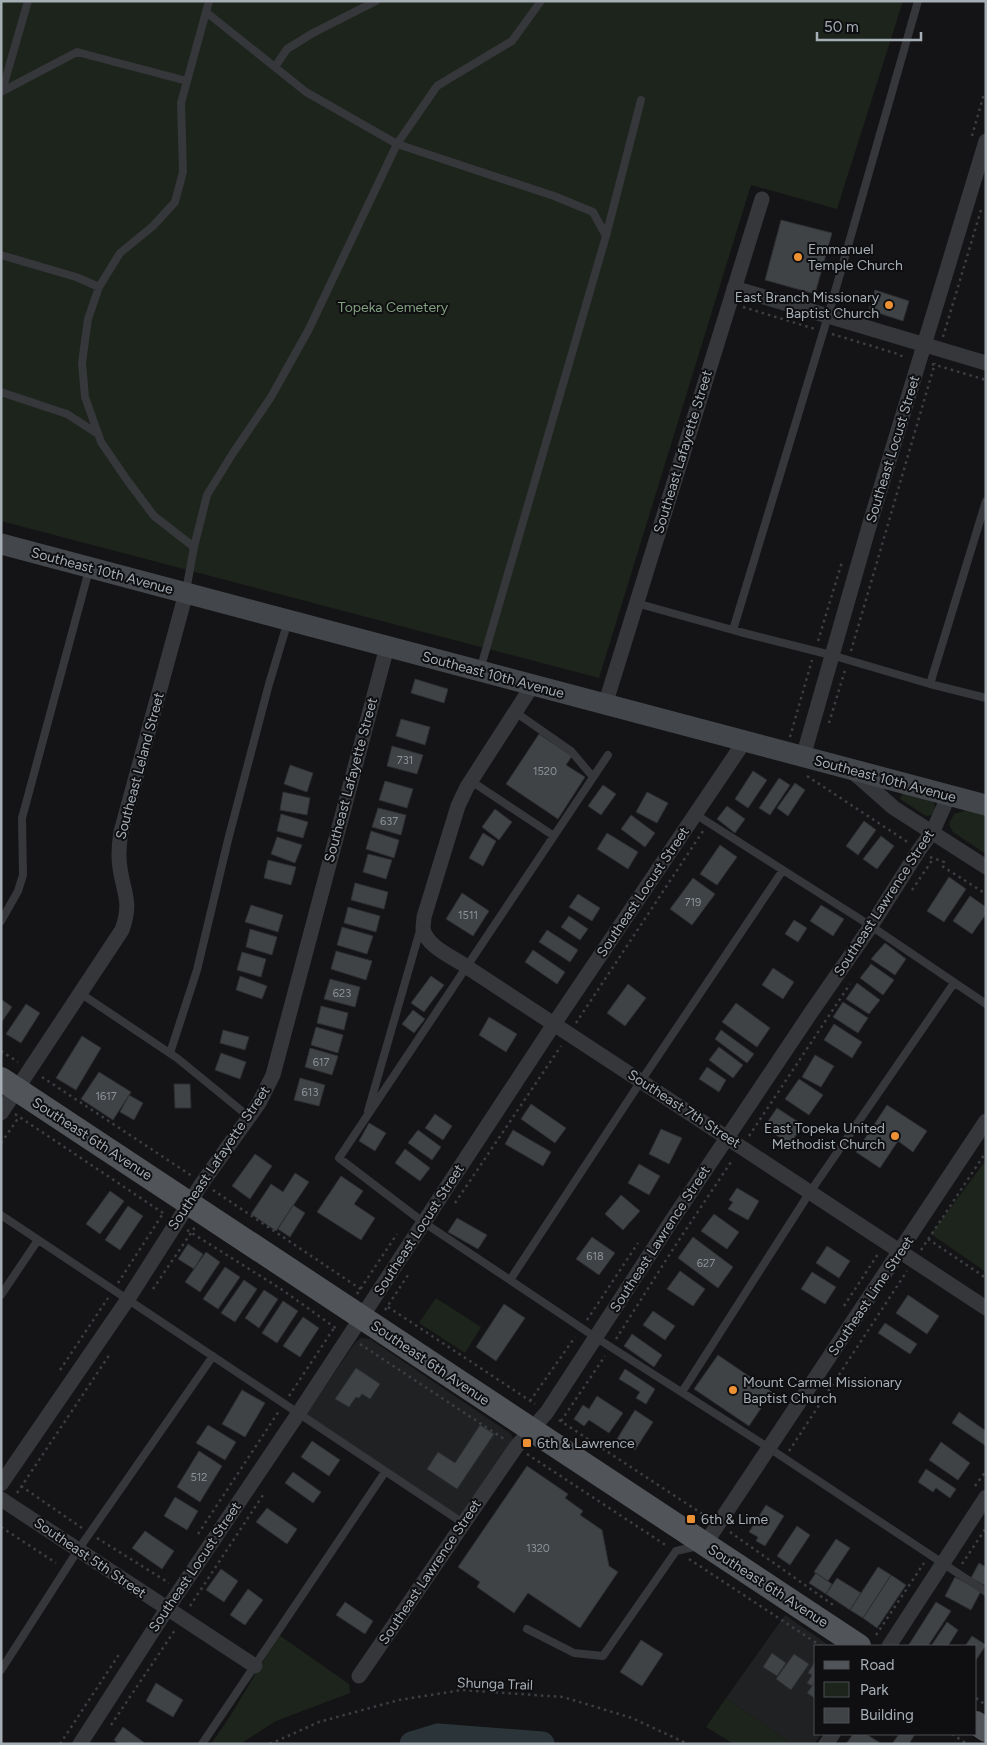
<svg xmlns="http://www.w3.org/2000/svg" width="987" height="1745" font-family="Figtree,sans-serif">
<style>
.built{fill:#202123}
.green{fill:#1d241c}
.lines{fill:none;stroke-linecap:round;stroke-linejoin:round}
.river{stroke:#2b3539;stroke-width:25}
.building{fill:#404346;stroke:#2e2f32}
.path{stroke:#3b3e42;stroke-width:2.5;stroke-dasharray:2.5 4;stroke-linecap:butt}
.service{stroke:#35373b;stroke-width:8}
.minor{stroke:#35373b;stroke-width:15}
.secondary{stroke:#43464b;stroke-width:21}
.primary{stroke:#51555a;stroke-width:24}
.poi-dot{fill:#ed9135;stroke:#0f0f11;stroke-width:2}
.labels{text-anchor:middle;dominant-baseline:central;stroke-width:4;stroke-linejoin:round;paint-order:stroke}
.number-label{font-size:11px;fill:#8c939a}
.poi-label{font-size:14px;fill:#a6aeb6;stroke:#0f0f11;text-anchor:start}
.park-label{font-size:14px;fill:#81a07e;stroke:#0f0f11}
.street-label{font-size:14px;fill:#a6aeb6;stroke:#0f0f11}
</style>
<rect width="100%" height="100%" fill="#141416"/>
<path class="built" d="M361,1338L370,1339L511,1434L513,1439L510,1445L456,1522L303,1419L355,1343Z
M785,1615L830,1646H816V1734H821L814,1744H792L726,1698Z"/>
<path class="green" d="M1,1H903L837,209L751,185L599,678L1,521Z
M903,793L933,802L936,808L933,815L926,816L900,799Z
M967,810L986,815V854L953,832L949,824L954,814Z
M986,1160V1272L931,1234Z
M436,1298L481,1327L465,1353L419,1323Z
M279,1635L349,1684L350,1693L276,1721L240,1744H211L229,1718Z
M726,1698L792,1744H734L706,1727Z"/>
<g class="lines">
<path class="river" d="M412,1744L438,1736L542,1744"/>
</g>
<path class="building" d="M781,220L832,233L815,294L765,280Z
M875,290L909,301L903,321L869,310Z
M415,679L448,689L444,703L411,693Z
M401,719L430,727L425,745L396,736Z
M539,734L572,756L566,765L585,777L558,819L506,784Z
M392,746L423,755L417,774L387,766Z
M290,765L313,773L307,792L284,784Z
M753,771L767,780L748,808L735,799Z
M779,778L790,785L770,815L759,808Z
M385,781L413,789L407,808L379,800Z
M795,783L805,790L788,816L777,808Z
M603,785L616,794L601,815L588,806Z
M283,792L310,798L307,815L280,810Z
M647,792L668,803L657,823L636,812Z
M727,806L745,819L735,833L717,819Z
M378,808L406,815L401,835L372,827Z
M495,809L512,822L499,840L482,827Z
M281,814L308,822L303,838L277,831Z
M631,815L655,833L645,847L621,829Z
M864,821L876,830L858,855L846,846Z
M371,831L399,840L394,858L366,849Z
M483,833L496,841L483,866L469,858Z
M607,833L638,852L628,869L597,849Z
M881,836L894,846L877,869L863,859Z
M277,837L302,845L295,863L271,854Z
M720,845L737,857L717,885L700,874Z
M368,854L392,860L386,879L363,872Z
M268,860L296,867L291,885L264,878Z
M949,877L966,889L944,922L927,911Z
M693,878L715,894L692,925L670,909Z
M355,883L388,892L384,909L351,900Z
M462,893L489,911L473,936L446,919Z
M578,894L600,908L592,921L569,907Z
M970,896L986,907V914L972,934L953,921Z
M251,905L283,915L278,932L245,922Z
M821,905L844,919L833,936L810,921Z
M348,907L380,916L376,932L344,923Z
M569,916L588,929L580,940L561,927Z
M794,920L807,928L798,942L785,934Z
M342,927L373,936L367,954L337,945Z
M250,929L277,937L272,955L246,947Z
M547,930L578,950L570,962L539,942Z
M885,943L906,959L895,975L871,959Z
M533,950L565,972L557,984L525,962Z
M336,951L372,961L366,980L331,969Z
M242,952L266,959L261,977L237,970Z
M871,964L894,980L883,995L860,978Z
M773,968L794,982L783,999L762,985Z
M240,976L267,986L262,999L236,990Z
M431,976L444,985L424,1012L411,1003Z
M330,979L360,987L355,1007L324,999Z
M857,983L880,1000L869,1014L846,999Z
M628,984L646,998L625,1026L607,1013Z
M1,999L12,1007L1,1023Z
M843,1002L868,1018L858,1033L833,1017Z
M736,1003L770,1028L757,1047L722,1022Z
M26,1004L40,1013L21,1043L6,1034Z
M321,1006L348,1013L344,1030L317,1023Z
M413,1010L425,1019L414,1033L402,1024Z
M489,1017L517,1034L506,1052L479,1035Z
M834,1024L862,1042L852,1058L824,1040Z
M316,1027L343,1035L338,1053L311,1045Z
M223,1030L249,1037L245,1050L220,1043Z
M721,1030L754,1054L747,1063L715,1039Z
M82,1036L101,1048L76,1090L56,1078Z
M719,1047L743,1065L733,1078L709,1060Z
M310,1048L338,1056L332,1075L305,1067Z
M221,1053L246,1062L240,1079L215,1070Z
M815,1055L834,1066L821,1087L802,1077Z
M707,1067L726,1080L719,1092L699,1079Z
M99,1072L131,1092L113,1120L81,1099Z
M300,1078L325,1085L319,1106L294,1100Z
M799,1079L823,1095L809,1115L785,1099Z
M174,1084H190L191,1108H175Z
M129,1095L143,1103L134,1120L120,1112Z
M531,1104L566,1128L555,1143L521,1119Z
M887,1105L927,1131L913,1152L898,1141L880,1168L856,1152Z
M777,1108L803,1125L790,1144L764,1127Z
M435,1114L452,1126L443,1140L425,1128Z
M369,1123L386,1133L375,1151L359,1141Z
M661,1129L682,1138L669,1164L649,1154Z
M418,1130L441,1147L432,1160L408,1143Z
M513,1130L551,1152L543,1166L505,1144Z
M405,1149L430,1168L420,1181L395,1163Z
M255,1154L272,1166L250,1199L232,1186Z
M639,1164L660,1176L649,1195L628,1183Z
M295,1173L309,1182L276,1231L251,1214L271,1184L283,1192Z
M341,1176L363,1191L354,1204L375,1218L361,1240L317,1212Z
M737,1188L759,1201L748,1220L728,1209L733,1202L729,1200Z
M110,1191L124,1201L100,1234L86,1224Z
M621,1195L640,1211L623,1230L605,1214Z
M293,1205L305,1213L290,1237L278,1229Z
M128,1206L143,1216L120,1250L105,1240Z
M714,1214L739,1232L727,1249L701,1231Z
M457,1218L487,1235L478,1249L448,1232Z
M592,1237L615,1253L599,1275L576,1259Z
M693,1237L733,1267L718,1288L678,1258Z
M188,1244L203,1254L194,1269L178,1259Z
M827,1246L850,1261L839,1278L816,1263Z
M206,1252L220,1262L200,1292L185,1282Z
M225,1267L240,1277L218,1309L203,1299Z
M680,1271L705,1289L693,1306L667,1289Z
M812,1272L836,1287L825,1304L801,1289Z
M244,1280L257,1289L235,1322L221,1313Z
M264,1290L278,1299L259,1328L245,1318Z
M908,1295L939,1316L927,1334L896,1313Z
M283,1301L298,1311L277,1343L262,1333Z
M504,1304L525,1318L496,1361L476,1347Z
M653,1311L675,1326L665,1340L643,1325Z
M303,1317L319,1328L300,1357L283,1346Z
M885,1323L917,1344L910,1354L878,1333Z
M632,1334L662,1355L654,1367L624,1346Z
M718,1355L772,1392L749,1426L694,1389Z
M356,1368L380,1384L370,1399L362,1394L359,1398L356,1397L349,1407L335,1399Z
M625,1369L655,1389L646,1404L636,1398L640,1392L619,1379Z
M242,1390L265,1403L245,1437L222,1424Z
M597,1396L623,1413L609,1433L589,1420L584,1426L574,1419L583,1405L589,1409Z
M635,1410L653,1422L635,1450L617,1439Z
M959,1412L986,1431V1446L952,1423Z
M208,1425L236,1442L225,1460L196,1443Z
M480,1425L494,1434L457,1489L427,1469L438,1452L455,1463Z
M312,1441L340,1460L329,1476L301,1457Z
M941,1442L970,1463L958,1480L929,1460Z
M199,1451L222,1466L200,1502L177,1487Z
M527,1466L568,1494L565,1498L583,1511L580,1515L602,1530L609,1566L618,1572L580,1628L528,1593L514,1613L477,1587L480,1582L458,1567Z
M926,1469L956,1489L950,1498L936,1488L933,1492L918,1482Z
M293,1472L321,1492L313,1503L285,1483Z
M175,1497L198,1511L187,1530L164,1516Z
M766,1505L784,1516L765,1546L756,1541L758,1537L749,1532Z
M267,1508L297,1529L287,1544L256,1522Z
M797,1526L810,1535L790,1565L777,1556Z
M145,1531L174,1551L162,1569L132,1548Z
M836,1539L850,1548L828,1581L814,1572Z
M979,1563L986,1567V1586L971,1578Z
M878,1567L891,1575L863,1618L850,1610Z
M221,1569L238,1581L224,1602L206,1590Z
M816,1573L832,1584L826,1594L809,1583Z
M891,1575L906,1585L877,1628L863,1618Z
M955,1577L981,1591L971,1610L945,1596Z
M837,1578L861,1593L850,1610L826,1594Z
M248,1589L263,1600L245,1625L230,1615Z
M345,1602L373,1621L365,1634L336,1615Z
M936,1602L951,1611L928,1646H908Z
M947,1622L958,1630L948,1646H931Z
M972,1636L986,1645L976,1660V1646H965Z
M641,1640L663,1654L642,1686L620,1672Z
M772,1653L786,1663L777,1676L763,1667Z
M794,1654L809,1664L791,1690L776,1679Z
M816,1660V1681L812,1686L807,1683L812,1675L808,1673Z
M816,1681V1699L807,1693Z
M156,1683L183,1700L173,1717L146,1701Z
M123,1727L146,1744H119L114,1740Z
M853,1734H866L882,1744H846Z
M899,1734H915L909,1744H892Z"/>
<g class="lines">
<path class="path" d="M972,136L984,94
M743,307L815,329
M832,334L898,354L905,358
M943,337L981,210
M932,364L986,380
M818,641L842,562
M851,651L935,363
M829,723L845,670
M790,737L812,660
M807,776L909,843
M930,857L944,862L942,866L986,894
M912,890L933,859
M576,1023L703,831
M1,1051L18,1062
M42,1077L192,1176
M15,1114L166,1215
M749,1136L850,984
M1,1143L19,1117
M213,1190L362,1290
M455,1203L561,1046
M187,1230L281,1289L337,1329
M928,1239L986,1278
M921,1250L986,1152
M118,1283L164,1212
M153,1289L195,1227
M357,1294L397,1234
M844,1306L878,1254
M388,1307L535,1404
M385,1310L408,1275
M587,1320L638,1243
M616,1339L675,1246L733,1159
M360,1344L504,1439
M60,1370L108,1298
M289,1396L334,1328
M530,1401L575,1337
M559,1420L707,1517
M561,1421L605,1356
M789,1451L907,1271
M527,1454L667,1546
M21,1486L82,1528
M975,1486L986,1471
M17,1493L110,1354
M1,1527L56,1563
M730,1532L836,1607
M198,1534L279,1411
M97,1538L169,1583
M689,1559L821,1646
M962,1564L986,1528
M190,1606L265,1492
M876,1635L924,1563
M976,1698L986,1705
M111,1725L175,1630
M952,1734L967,1744
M60,1744L120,1653
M270,1744L319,1722L399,1700L462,1690L563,1697L632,1718L688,1744"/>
<path class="service" d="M206,12L306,92L397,144L554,196L593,212L606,236
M275,67L287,49L313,33L376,1
M2,91L28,1
M1,92L77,52L187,81
M1,255L76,277L99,287
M1,392L67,414L98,434
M194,547L154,516L127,480L101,442L85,397L82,363L88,319L99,287L120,253L153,226L175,202L183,172L181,103L209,1
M186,591L194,547L207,495L233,453L271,397L309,329L397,144L437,86L512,41L541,1
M636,603L740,632L831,655L930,684L986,501
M733,630L828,316L918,1
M480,670L606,236L641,100
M930,684L986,698
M515,712L571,751L593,777
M471,781L554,836
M695,814L871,926L986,1004
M783,870L641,1081L510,1280L595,1337L769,1448L986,1592
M1,921L18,891L23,875L22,818L89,570
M80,993L177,1058L248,1116
M170,1053L197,970L228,840L269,684L288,621
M368,1111L421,927
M1,1215L463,1523
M510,1280L423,1222L339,1158L608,755
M1,1295L38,1240
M682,1392L810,1192L954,983
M527,1629L574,1653L603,1656L676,1551L698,1546
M1,1670L78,1550L213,1356
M202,1744L385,1472"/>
<path class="minor" d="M734,288L986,363
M532,686L467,787L458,806L424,917C424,920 423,925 423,929C427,947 453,957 467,967L986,1308
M605,705L762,199
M803,757L870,523L986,141
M853,772L894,808L986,867
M1,1113L122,930C132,902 124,895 120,868C118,856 119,844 121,832L186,593
M1,1484L128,1299L202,1183L259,1103L273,1075L387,647
M1,1499L255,1666
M705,1544L986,1121
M889,1646L986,1497
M359,1676L516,1447L547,1412L676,1214L812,1011L871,926L919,850L933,831L949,795
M80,1744L167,1609L298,1414L554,1024L744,742
M826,1744L833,1734"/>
<path class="secondary" d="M1,544L986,805"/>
<path class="primary" d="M1,1079L859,1646
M976,1723L986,1730"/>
</g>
<g class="poi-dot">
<circle cx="798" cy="257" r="5"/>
<circle cx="889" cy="305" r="5"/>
<circle cx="895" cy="1136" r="5"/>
<circle cx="733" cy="1390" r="5"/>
<rect x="522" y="1438" width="10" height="10" rx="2.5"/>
<rect x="686" y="1514" width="10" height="10" rx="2.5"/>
</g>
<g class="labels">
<g class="number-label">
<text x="405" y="760">731</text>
<text x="545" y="771">1520</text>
<text x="389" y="821">637</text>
<text x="693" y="902">719</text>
<text x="468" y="915">1511</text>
<text x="342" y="993">623</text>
<text x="321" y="1062">617</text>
<text x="310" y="1092">613</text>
<text x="106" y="1096">1617</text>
<text x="595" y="1256">618</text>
<text x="706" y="1263">627</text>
<text x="199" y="1477">512</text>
<text x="538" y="1548">1320</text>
</g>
<g class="poi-label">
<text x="808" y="249">Emmanuel<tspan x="808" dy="16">Temple Church</tspan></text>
<text x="879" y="297" text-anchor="end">East Branch Missionary<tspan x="879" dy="16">Baptist Church</tspan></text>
<text x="885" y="1128" text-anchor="end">East Topeka United<tspan x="885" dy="16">Methodist Church</tspan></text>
<text x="743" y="1382">Mount Carmel Missionary<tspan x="743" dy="16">Baptist Church</tspan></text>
<text x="537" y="1443">6th &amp; Lawrence</text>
<text x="701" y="1519">6th &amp; Lime</text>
</g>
<g class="park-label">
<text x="393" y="307">Topeka Cemetery</text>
</g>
<g class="street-label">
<text transform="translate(893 449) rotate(-73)">Southeast Locust Street</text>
<text transform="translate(683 452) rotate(-73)">Southeast Lafayette Street</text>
<text transform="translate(102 571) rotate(15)">Southeast 10th Avenue</text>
<text transform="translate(493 675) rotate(15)">Southeast 10th Avenue</text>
<text transform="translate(140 766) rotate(-75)">Southeast Leland Street</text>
<text transform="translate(885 779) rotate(15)">Southeast 10th Avenue</text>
<text transform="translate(351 780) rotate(-75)">Southeast Lafayette Street</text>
<text transform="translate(643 892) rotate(-56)">Southeast Locust Street</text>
<text transform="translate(884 903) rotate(-57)">Southeast Lawrence Street</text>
<text transform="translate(684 1109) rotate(33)">Southeast 7th Street</text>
<text transform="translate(92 1139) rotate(33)">Southeast 6th Avenue</text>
<text transform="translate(219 1158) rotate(-56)">Southeast Lafayette Street</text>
<text transform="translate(419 1230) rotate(-57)">Southeast Locust Street</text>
<text transform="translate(660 1239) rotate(-57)">Southeast Lawrence Street</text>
<text transform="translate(871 1296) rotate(-56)">Southeast Lime Street</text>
<text transform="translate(430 1363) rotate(34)">Southeast 6th Avenue</text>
<text transform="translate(90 1558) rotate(34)">Southeast 5th Street</text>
<text transform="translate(195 1567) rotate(-56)">Southeast Locust Street</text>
<text transform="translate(430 1572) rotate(-56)">Southeast Lawrence Street</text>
<text transform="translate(768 1586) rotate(33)">Southeast 6th Avenue</text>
<text transform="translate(495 1684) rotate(2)">Shunga Trail</text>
</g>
</g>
<rect width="987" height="1745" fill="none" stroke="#a6aeb6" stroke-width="5"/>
<rect x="814" y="1645" width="162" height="90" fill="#0f0f11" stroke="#4b4f53"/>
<rect x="824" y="1661" width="25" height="8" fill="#51555a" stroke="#4b4f53"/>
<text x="860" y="1670" font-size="15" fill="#a6aeb6">Road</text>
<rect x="824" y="1682" width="25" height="15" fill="#1d241c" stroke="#4b4f53"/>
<text x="860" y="1695" font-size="15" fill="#a6aeb6">Park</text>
<rect x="824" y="1708" width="25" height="15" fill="#404346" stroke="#4b4f53"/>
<text x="860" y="1720" font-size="15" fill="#a6aeb6">Building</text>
<path d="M817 32v8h104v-8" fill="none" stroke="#a6aeb6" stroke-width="2.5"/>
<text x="824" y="32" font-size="15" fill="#a6aeb6" stroke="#0f0f11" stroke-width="4" paint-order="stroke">50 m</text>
</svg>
